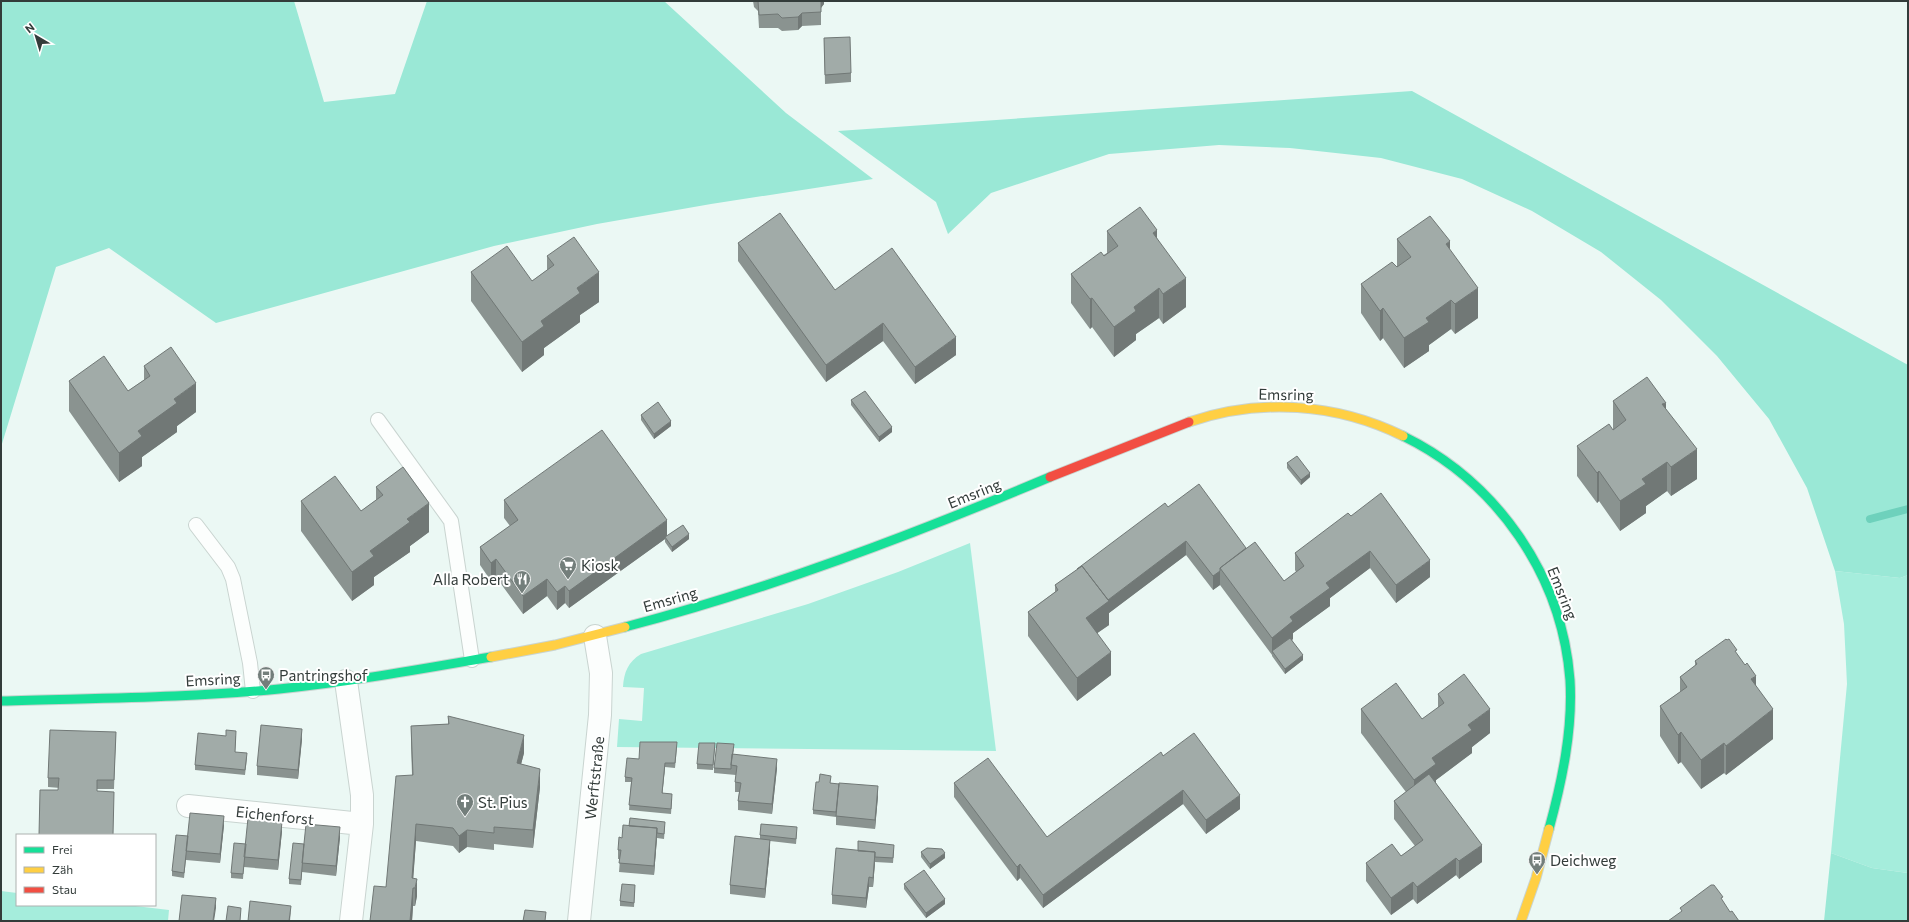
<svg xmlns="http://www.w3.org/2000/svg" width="1909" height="922" font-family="Commissioner,sans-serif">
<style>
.green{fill:#a5eddc}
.forest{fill:#9ae8d6}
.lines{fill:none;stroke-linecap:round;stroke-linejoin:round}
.stream{stroke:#6ed1bc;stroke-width:8}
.lane-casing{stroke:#c9d4d0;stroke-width:16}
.street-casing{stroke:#c9d4d0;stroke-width:24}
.fast-casing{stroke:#c9d4d0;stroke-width:11}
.slow-casing{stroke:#c9d4d0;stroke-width:11}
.jam-casing{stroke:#c9d4d0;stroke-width:11}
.lane{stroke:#fcfefd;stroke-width:14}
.street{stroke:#fcfefd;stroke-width:22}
.fast{stroke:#16e098;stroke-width:9}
.slow{stroke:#ffcf43;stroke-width:9}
.jam{stroke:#f24e42;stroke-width:9}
.wall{fill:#8a9390}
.shaded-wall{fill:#717876}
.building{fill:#a1aba8;stroke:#717876}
.labels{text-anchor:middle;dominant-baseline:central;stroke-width:4;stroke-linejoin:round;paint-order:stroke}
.street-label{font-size:15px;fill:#333c3a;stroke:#fff}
.poi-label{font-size:15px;fill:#333c3a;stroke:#fff;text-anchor:start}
</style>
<rect width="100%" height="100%" fill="#ebf8f4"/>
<path class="green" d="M970,543L996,751L617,747L619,719L642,721L644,688L623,687C624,672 628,662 641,654L808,604L898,572Z
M1835,571L1900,578L1908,575V873L1872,868L1831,853L1847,684L1844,624Z
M1,891L17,893V905H127L169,910L168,921H1Z"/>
<path class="forest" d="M1,1H294L324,102L395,94L427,1H664L786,113L873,179L711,204L597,224L494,246L216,323L109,248L56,267L1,447Z
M1412,91L1908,365V575L1900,578L1835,571L1807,488L1769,419L1717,356L1661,300L1601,252L1532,211L1462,179L1381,158L1290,148L1219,145L1109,154L991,193L948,234L936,202L838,131Z
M1831,853L1872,868L1908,873V921H1824Z"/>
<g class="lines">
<path class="stream" d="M1870,519L1908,509"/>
<g class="lane-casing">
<path id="lane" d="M378,420L451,521L472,660
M196,525L228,567L233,579L250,663L253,691"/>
</g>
<g class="street-casing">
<path id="street" d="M346,681L362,795V824L351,921
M188,806L362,824
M579,921L600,715L601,673L595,636"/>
</g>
<g class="fast-casing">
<path id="fast" d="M1403,436C1497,482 1562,575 1570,680C1573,730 1562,781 1549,829
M625,627C770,589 912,535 1050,477
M1,701C94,698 187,698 279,689C350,682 421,669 491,657"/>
</g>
<g class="slow-casing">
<path id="slow" d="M1189,422C1260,398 1336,403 1403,436
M491,657L555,645L625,627
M1521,921L1536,878L1549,829"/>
</g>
<g class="jam-casing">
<path id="jam" d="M1050,477L1189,422"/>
</g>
<use href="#lane" class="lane"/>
<use href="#street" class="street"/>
<use href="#fast" class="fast"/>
<use href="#slow" class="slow"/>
<use href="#jam" class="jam"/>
</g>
<path class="wall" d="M753,1H824V4L821,7V25L802,26L798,30L782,31L778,28H759L758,11L754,7Z
M824,38L851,73V82L825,84Z
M1107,231L1157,238L1186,307L1163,324L1159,318L1136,334V340L1114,357L1092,327L1090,329L1071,303V274L1107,253Z
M1397,239L1450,250L1478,318L1455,334L1451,329L1429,345V351L1404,368L1383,338L1380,341L1361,313V284L1397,267Z
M738,243L835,290L956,355L915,384L883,341L826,382L738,261Z
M547,256L599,302L580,315V322L544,348V355L522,372L471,301V272L532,281L547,270Z
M144,366L196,412L177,426V432L142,457V466L119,482L69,411V381L128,391L144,380Z
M851,400L892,432L879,442L851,405Z
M1613,401L1666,409L1697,479L1671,496L1667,491L1646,506V513L1620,531L1599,501L1597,503L1577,476V446L1613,430Z
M641,415L671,426L654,439L641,420Z
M1287,463L1310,477L1301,485L1287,468Z
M376,487L429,532L410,546V552L374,577V585L352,601L301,531V501L361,511L376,500Z
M504,500L667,536L689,539L672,552L665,542V539L569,608L565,603L557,610L547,596L523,614L496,577L491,581L480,565V547L510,526L504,518Z
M1168,507L1246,548L1284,581L1296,572L1295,570V553L1351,516L1430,577L1396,603L1370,568L1330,598V606L1293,633V639L1292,640L1303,660L1285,674L1272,656V655L1220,585L1213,590L1186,555L1109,613V625L1097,633L1111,675L1077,701L1028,636V612L1055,592V585Z
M1737,654L1756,686L1773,739L1726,775L1724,773L1701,789L1681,762L1678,764L1660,736V706L1680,692V677L1695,666V661Z
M1438,694L1490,733L1472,747V753L1436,780V783L1482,862L1459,879L1456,875L1417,904L1413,899L1391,915L1366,881V863L1401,856L1415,846L1394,819V801L1406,792L1361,733V709L1422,719L1438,708Z
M448,716L524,753L521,764L540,787L533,848L494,844V850L467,847L459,853L453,846L416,841L413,878L417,896L415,906H413L412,921H370L386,887L412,775L411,744V726L448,724Z
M116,732L114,789H97V791L48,787V778Z
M226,736H236L235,752L247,758L245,775L195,770V765Z
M302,739L298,779L257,775V766Z
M677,747L675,768L665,767L662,793L672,799L671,814L629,810L631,782H625V777L639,759Z
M715,748L713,770L697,769V764Z
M734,749L733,754L777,768L772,814L738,810V801L739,792H735V782L736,775L714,773V768Z
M1163,756L1240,809L1206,834L1183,804L1043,908L1020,878L1017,881L954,797V783L1047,837Z
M831,783L878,796L875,829L836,825V817L813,814V810Z
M224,825L220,863L186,860V859L184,878L172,876V871L188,836Z
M629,826H665L664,839L657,838L654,875L619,872L620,859H618V850L622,838Z
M282,831L278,870L244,867V864L243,879L231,878V873L246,844Z
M797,832L796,844L770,841V849L765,898L730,894V885L760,839V835Z
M340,837L336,876L302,872L301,885L289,884V879L304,844Z
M894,850L893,863L875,862L873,887H869L866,908L832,904V895L858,851Z
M921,852L945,858L930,869L921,857Z
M904,884L945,904L926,918L904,889Z
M635,890L634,907L620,906V901Z"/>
<path class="shaded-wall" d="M821,1H824V4L821,8Z
M802,13V26L798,30V17Z
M1157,230V260L1153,233Z
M1450,241V270L1446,244Z
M599,272V302L580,315V322L544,348V355L522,372V342L541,321L577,288Z
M1186,278V307L1163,324V294Z
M1159,288V318L1136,334V340L1114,357V327L1134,307Z
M1478,288V318L1455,334V304Z
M1092,298V327L1090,329V299Z
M1451,300V329L1429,345V351L1404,368V338L1426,318Z
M1383,308V338L1380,341V311Z
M883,323V341L826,382V365Z
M956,337V355L915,384V367Z
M196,383V412L177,426V432L142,457V466L119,482V453L138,431L174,399Z
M1666,403V432L1662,404Z
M671,421V426L654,439V434Z
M892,427V432L879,442V437Z
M1697,449V479L1671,496V467Z
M1667,462V491L1646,506V513L1620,531V501L1642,479Z
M1599,471V501L1597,503V473Z
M1310,473V477L1301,485V480Z
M429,503V532L410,546V552L374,577V585L352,601V572L370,551L407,519Z
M667,520V537H665V539L569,608V591Z
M689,534V539L672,552V547Z
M1186,541V555L1109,613V625L1086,641V618L1103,604Z
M1370,551V568L1330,598V606L1293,633V639L1273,654L1272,651V655V638L1290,617L1326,583Z
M496,559V577L491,581V563Z
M1430,560V577L1396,603V585Z
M1220,571V585L1213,590V576Z
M547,579V596L523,614V596Z
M565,586V603L557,610V592Z
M1111,652V675L1077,701V678Z
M1303,655V660L1285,674V669Z
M1756,676V705L1751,679Z
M1490,709V733L1472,747V753L1436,780V787L1414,803V780L1432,758L1468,725Z
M1773,709V739L1726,775V746Z
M302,729V739L298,779V770Z
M1681,732V762L1678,764V735Z
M524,735V753L517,780V763Z
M1724,743V773L1701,789V760Z
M777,759V768L772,814V804Z
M665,763V767L662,798V793Z
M540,769V787L533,848V830Z
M878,786V796L875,829V820Z
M1183,790V804L1043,908V895Z
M1240,795V809L1206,834V820Z
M224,816V825L220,863V854Z
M282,822V831L278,870V860Z
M416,824V841L412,896V878Z
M340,827V837L336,876V866Z
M657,828V838L654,875V866Z
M467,830V847L459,853V836Z
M770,840V849L765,898V889Z
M1482,845V862L1459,879V861Z
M875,852V862L873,887V878Z
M945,853V858L930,869V864Z
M1456,858V875L1417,904V887Z
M1020,864V878L1017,881V867Z
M869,877V887L866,908V898Z
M417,879V896L415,906V888Z
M1413,882V899L1391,915V898Z
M413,888V906L412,921H410Z
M216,898V908L214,921H213Z
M945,899V904L926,918V913Z
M291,906L290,921H289Z"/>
<path class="building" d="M758,1H821V12L802,13L798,17L782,18L778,14L759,15Z
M850,37L851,73L825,75L824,38Z
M1140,207L1157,230L1153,233L1186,278L1163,294L1159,288L1134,307L1136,311L1114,327L1092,298L1090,299L1071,274L1101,252L1104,256L1118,246L1107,231Z
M780,213L835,290L892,248L956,337L915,367L883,323L826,365L738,243Z
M1430,216L1450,241L1446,244L1478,288L1455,304L1451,300L1426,318L1429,322L1404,338L1383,308L1380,311L1361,284L1392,262L1397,267L1411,257L1397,239Z
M574,237L599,272L577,288L580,293L541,321L544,326L522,342L471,272L507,246L532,281L554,265L547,256Z
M171,347L196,383L174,399L177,403L138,431L142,436L119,453L69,381L104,356L128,391L150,376L144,366Z
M1647,377L1666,403L1662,404L1697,449L1671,467L1667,462L1642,479L1646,484L1620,501L1599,471L1597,473L1577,446L1609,424L1613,430L1626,420L1613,401Z
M865,391L892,427L879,437L851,400Z
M658,402L671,421L654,434L641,415Z
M602,430L667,520L569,591L565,586L557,592L547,579L523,596L496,559L491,563L480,547L518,520L504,500Z
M1297,456L1310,473L1301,480L1287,463Z
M403,467L429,503L407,519L410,522L370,551L374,556L352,572L301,501L335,476L361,511L383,495L376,487Z
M1199,484L1246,548L1220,568V571L1213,576L1186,541L1108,600L1082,566L1077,569L1165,503L1168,507Z
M1381,493L1430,560L1396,585L1370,551L1326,583L1330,588L1290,617L1293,621L1272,638L1220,568L1255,542L1284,581L1304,566L1295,553L1348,513L1351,516Z
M683,525L689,534L672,547L665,537Z
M1082,566L1109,601L1086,618L1111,652L1077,678L1028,612L1058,590L1055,585Z
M1290,638L1303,655L1285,669L1272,651Z
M1726,639L1727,640L1729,639L1737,650L1735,651L1745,665L1747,663L1756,676L1751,679L1773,709L1726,746L1724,743L1701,760L1681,732L1678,735L1660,706L1687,687L1680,677L1697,664L1695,661Z
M1464,674L1490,709L1468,725L1472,730L1432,758L1436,764L1414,780L1361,709L1396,683L1422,719L1444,703L1438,694Z
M448,716L524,735L517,763L540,769L533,830L494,827V833L467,830L459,836L453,828L416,824L412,878L417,879L415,888H413L410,921H370L374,886L386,887L396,776L413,775L411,726L449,724Z
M261,725L302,729L298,770L257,766Z
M50,730L116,732L114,780H97V791L114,792L113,835H39L40,790H58L59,778H48Z
M226,730L236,731L235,752L247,753L245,770L195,765L198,733L226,736Z
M1194,733L1240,795L1206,820L1183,790L1043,895L1020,864L1017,867L954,783L988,758L1047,837L1161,752L1163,756Z
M640,742H677L675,763H665L662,793L672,794L671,809L629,805L632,778L625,777L627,758L639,759Z
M699,743H715L713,765L697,764Z
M717,743L734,744L731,765V769L714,768Z
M732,754L777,759L772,804L738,801L741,783L735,782L737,766L731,765Z
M820,774L831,776L830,783L839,784L836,812L813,810L816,782H819Z
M1429,774L1482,845L1459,861L1456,858L1417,887L1413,882L1391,898L1366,863L1392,844L1401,856L1423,840L1394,801Z
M839,783L878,786L875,820L836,816Z
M190,813L224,816L220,854L186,851Z
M248,818L282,822L278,860L244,857Z
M630,818L665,822L664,834L657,833V828L629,826Z
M306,824L340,827L336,866L302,863Z
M761,824L797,827L796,839L760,835Z
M623,825L657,828L654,866L619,863L621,850H618L619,837L622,838Z
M176,835L188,836L184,873L172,871Z
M735,836L770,840L765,889L730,885Z
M858,841L894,845L893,858L875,857V852L858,851Z
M234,843L246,844L243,874L231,873Z
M293,843L304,844L301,880L289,879Z
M836,848L875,852L873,878L869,877L866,898L832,895Z
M927,848L942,849L945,853L930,864L921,852Z
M924,870L945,899L926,913L904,884Z
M622,884L635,885L634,903L620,901Z
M1711,885H1714L1723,897L1721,898L1730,912L1732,911L1739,921H1668L1682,911L1680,908Z
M182,895L216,898L213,921H179Z
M250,901L291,906L289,921H248Z
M228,906L241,908L240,921H226Z
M525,910L546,912L545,921H523Z"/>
<defs>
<g id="supermarket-pin" transform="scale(0.9)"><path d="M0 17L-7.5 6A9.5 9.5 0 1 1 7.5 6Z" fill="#737e7b" stroke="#fff"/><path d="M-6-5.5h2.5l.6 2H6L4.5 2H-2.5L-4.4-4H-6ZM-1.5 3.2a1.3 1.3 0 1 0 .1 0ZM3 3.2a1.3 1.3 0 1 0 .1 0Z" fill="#fff"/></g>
<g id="restaurant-pin" transform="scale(0.9)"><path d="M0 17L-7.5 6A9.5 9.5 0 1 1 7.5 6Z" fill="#737e7b" stroke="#fff"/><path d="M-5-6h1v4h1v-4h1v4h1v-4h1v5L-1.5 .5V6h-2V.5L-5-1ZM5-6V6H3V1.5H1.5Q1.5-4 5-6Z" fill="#fff"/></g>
<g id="bus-pin" transform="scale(0.9)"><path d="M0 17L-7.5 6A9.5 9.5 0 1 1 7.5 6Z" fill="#737e7b" stroke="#fff"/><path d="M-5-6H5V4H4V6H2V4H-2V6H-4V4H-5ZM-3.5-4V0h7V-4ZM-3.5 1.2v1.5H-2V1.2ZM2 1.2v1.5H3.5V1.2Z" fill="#fff"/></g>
<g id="church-pin" transform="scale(0.9)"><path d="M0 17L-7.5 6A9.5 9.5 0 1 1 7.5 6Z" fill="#737e7b" stroke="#fff"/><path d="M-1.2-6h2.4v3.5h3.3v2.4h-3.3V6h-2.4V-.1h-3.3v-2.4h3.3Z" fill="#fff"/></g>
</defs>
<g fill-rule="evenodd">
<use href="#supermarket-pin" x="568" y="565"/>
<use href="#restaurant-pin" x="522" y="579"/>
<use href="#bus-pin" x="266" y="675"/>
<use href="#church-pin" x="465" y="802"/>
<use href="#bus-pin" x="1537" y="860"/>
</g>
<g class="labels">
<g class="street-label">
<text transform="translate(1286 394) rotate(1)">Emsring</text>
<text transform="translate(974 493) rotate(-22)">Emsring</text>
<text transform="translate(1563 593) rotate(68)">Emsring</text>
<text transform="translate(670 599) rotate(-16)">Emsring</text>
<text transform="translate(213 679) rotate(-3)">Emsring</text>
<text transform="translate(594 778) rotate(-84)">Werftstraße</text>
<text transform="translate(275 815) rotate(6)">Eichenforst</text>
</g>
<g class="poi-label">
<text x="581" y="565">Kiosk</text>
<text x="509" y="579" text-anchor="end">Alla Robert</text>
<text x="279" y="675">Pantringshof</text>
<text x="478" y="802">St. Pius</text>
<text x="1550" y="860">Deichweg</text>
</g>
</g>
<rect width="1909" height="922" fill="none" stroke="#333c3a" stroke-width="4"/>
<rect x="16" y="834" width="140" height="72" fill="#ffffff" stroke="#adb1b0"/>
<rect x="24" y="847" width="20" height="6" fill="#16e098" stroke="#adb1b0"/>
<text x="52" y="854" font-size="12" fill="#333c3a">Frei</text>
<rect x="24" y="867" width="20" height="6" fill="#ffcf43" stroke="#adb1b0"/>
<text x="52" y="874" font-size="12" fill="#333c3a">Zäh</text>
<rect x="24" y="887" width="20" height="6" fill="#f24e42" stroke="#adb1b0"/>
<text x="52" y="894" font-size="12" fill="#333c3a">Stau</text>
<g transform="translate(36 36) rotate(322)" stroke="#ffffff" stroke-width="3" paint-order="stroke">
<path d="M0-3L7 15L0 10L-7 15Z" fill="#333c3a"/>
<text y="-6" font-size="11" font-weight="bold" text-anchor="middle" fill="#333c3a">N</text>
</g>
</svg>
